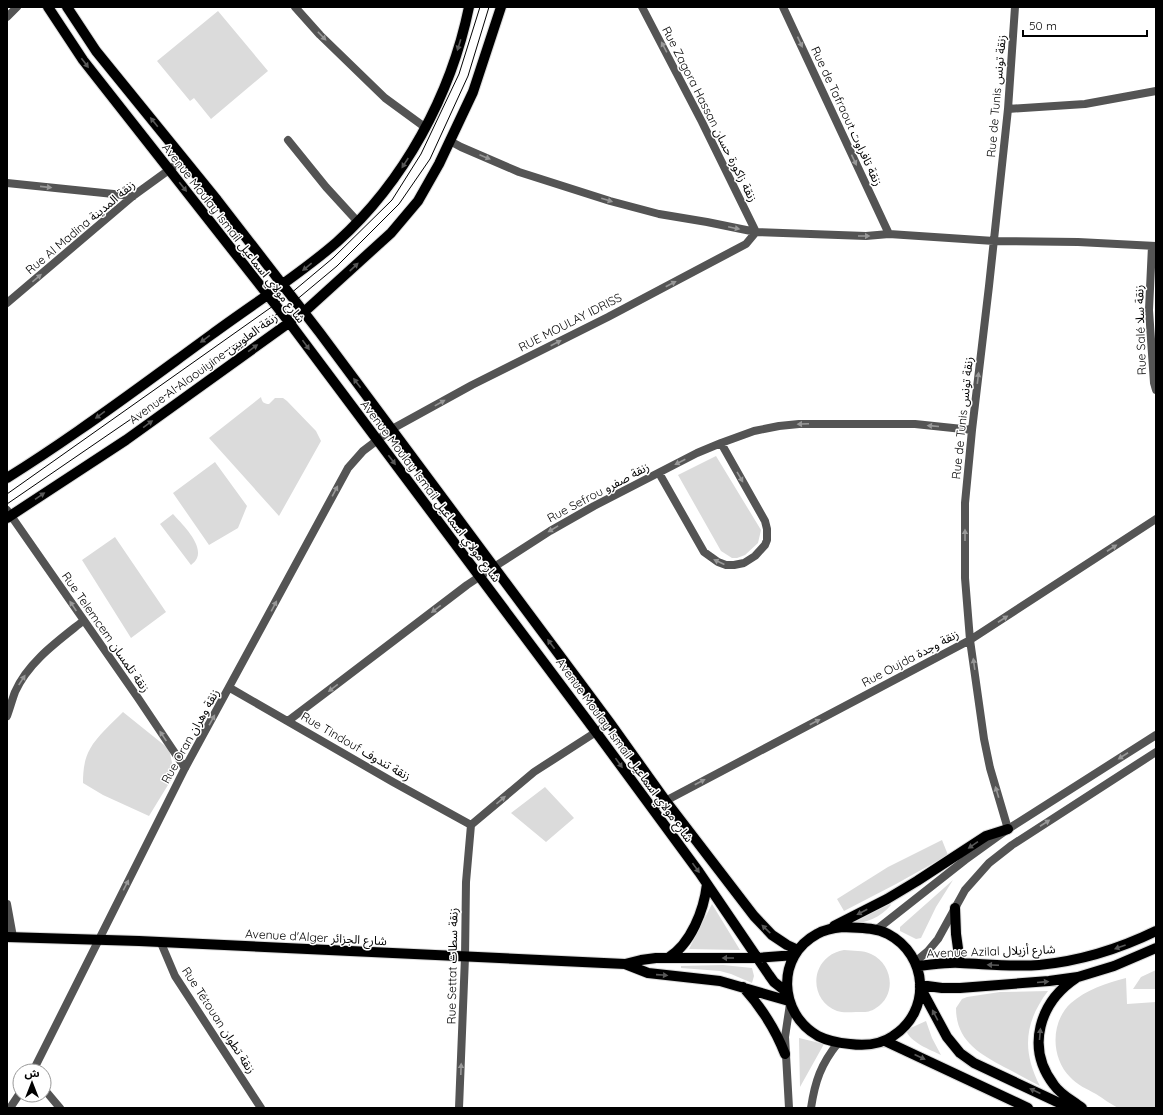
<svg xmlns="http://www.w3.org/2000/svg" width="1163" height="1115" font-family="Quicksand,'Noto Sans Arabic',sans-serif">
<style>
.green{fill:#dbdbdb}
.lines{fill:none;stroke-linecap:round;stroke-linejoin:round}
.primary-casing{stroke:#dbdbdb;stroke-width:12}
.minor{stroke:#545454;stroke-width:8}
.tertiary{stroke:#545454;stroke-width:8}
.primary{stroke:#000;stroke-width:10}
.tram{stroke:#000;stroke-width:1}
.oneway{fill:#989898}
.oneway2{fill:#595959}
.labels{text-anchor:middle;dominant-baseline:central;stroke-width:3;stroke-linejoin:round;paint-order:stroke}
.street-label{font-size:12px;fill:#000;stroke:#fff}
</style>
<rect width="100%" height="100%" fill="#fff"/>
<path class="green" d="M218,11L268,71L211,119L194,98L190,101L157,61Z
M261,397C262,402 264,404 269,404L275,398H283L287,401L316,431L321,441L279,516L209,438Z
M716,456L761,530L758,543L745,555L737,558H732L721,551L678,475Z
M215,462L247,506L238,528L209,545L173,493Z
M173,514C182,524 203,544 197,558C196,561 193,563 191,565L160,524Z
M115,537L166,612L131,638L82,560Z
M123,712L169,749L173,767L171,780L149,816L103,795L83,783C83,772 84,759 90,749C97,736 113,722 123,712Z
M545,787L574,818L546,842L511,813Z
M942,840L948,855L896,884L844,911L837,899L888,867Z
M953,880L936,907L921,938L916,939L900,931V927Z
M712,904L740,950L689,949Z
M890,904L891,905C880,918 866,923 850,924Z
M844,950C853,951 863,950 871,954C893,964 897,995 876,1008C869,1013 863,1012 856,1012C850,1012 843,1013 837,1011C814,1003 809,972 828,957C833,953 838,951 844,950Z
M723,965L752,968L754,976L752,983L731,974L720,971L681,968V966Z
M1156,970V989H1133L1141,977Z
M1126,978L1127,1004L1156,1002V1108C1147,1108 1127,1110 1119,1108C1111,1105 1103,1098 1096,1094C1087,1089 1077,1085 1070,1077C1051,1058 1050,1022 1071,1003C1086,990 1106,983 1126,978Z
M1048,991C1024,1023 1022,1051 1040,1086C1028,1080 1016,1073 1004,1067C978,1053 956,1040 956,1008L962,999L967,997L1000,992Z
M926,1021L932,1038L941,1055C931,1050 909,1042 906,1030Z
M799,1038L824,1044L800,1087Z"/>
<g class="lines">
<g class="primary-casing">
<path id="primary" d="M48,7L83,60L289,322L596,732L699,872L769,975L774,982L788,993
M67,7L96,51L217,200L320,333L610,723L665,800L754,916L772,935L787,945L798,950
M7,478C31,463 55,447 78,431C123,400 167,367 211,335C253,304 298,276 337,242C404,182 451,95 469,7
M7,518L126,440L304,312L391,233L418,201L439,164L473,92L501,7
M955,908L956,934L960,963
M834,926L887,899L917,881L986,836L1008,829
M843,927C858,928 874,927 888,934C928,955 932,1011 893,1036C880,1045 865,1046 850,1044C839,1043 828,1041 818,1036C778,1013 776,956 817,934C825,929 834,928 843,927Z
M7,937L139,941L625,964L641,960L656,958H757L795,955
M668,958C691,944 704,910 707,884
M625,964L648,973L720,981L789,1001
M917,966C931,965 946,962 960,963C986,964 1013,967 1039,965C1081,961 1119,949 1156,931
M1076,978C1040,1002 1025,1047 1054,1085C1061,1095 1072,1100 1082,1108
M920,985L942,988H960L1049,981L1078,977L1114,966L1156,948
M743,987C761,1007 775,1028 785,1054
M920,987L947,1037L960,1053L974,1063L1070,1108
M885,1041L1028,1108"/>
</g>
<path class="minor" d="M295,7L320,35L385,98L426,128
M783,7L889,234
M7,17L17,7
M1008,109L1085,104L1156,91
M288,140L326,187L358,222
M450,141L461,147L519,172L610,201L659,214L707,222L756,232L866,236L889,234L994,241L1078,242L1156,246
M7,183L133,196
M1152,246L1149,310L1154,383L1156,390
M7,303L133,196L184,159
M659,473L704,552L718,562L726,565H734L744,563L755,556L765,545L767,540V529L765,521L721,443
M7,510L138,698L185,768
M230,688L393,782L471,825
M7,716C10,708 12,700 15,692C28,662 58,641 83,621
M288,721L333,687L467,585L494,567L550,531L594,506L697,453L721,443L754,431L779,426L799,424H915L972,430
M652,808L970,640L1156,519
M471,825L534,772L610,723
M1008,829L990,768L984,739L970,640L965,578V503L972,430L989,286L1008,109L1015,7
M7,904L13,937
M161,943L175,976L261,1108
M33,1071L185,768L348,468L363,451L392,429L472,385L608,317L746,244L756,232L702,122L642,7
M44,1089L60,1108
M10,1108L20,1093
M459,1108L465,957L466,882L471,825"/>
<path class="tertiary" d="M876,930L965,860L1008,829L1156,735
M915,962L928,951L938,939L965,890L989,863L1012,845L1156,752
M789,1108L785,1037L790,1004
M811,1108C815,1081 821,1064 838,1043"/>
<use href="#primary" class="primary"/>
<path class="tram" d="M7,494L290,294L333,258L392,200L421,154L459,74L480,7
M7,504L153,404L295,301L337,266L399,204L430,159L468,76L489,7"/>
</g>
<defs><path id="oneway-solid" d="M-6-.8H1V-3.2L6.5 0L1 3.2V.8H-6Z"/></defs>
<g class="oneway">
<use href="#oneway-solid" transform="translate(322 36) rotate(46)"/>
<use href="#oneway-solid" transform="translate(800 42) rotate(65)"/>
<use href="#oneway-solid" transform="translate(664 47) rotate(-118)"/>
<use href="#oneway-solid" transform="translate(485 157) rotate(23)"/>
<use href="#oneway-solid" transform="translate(854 160) rotate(65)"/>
<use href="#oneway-solid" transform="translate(46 187) rotate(6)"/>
<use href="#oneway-solid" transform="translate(607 200) rotate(17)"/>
<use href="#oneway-solid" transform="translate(734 228) rotate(12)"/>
<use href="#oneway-solid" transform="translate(864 236)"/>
<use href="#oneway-solid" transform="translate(37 278) rotate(-40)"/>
<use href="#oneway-solid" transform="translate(671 284) rotate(-28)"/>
<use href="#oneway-solid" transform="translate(556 343) rotate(-27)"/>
<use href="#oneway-solid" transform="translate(978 378) rotate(-83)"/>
<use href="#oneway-solid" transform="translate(440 403) rotate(-29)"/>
<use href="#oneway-solid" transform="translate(803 424) rotate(178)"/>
<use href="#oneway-solid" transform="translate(933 426) rotate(-175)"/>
<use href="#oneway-solid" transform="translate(680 462) rotate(153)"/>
<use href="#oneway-solid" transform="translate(740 477) rotate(60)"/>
<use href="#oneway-solid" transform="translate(335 491) rotate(-62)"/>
<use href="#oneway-solid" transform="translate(553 529) rotate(149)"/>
<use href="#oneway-solid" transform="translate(965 535) rotate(-90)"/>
<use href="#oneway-solid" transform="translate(1112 548) rotate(-33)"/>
<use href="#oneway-solid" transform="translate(719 562) rotate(-155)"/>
<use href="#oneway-solid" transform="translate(73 606) rotate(-124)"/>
<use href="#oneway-solid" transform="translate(274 606) rotate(-62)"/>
<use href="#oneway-solid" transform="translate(436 609) rotate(143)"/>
<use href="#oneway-solid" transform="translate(1003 619) rotate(-33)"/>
<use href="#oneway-solid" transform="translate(974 664) rotate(-98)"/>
<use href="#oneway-solid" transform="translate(22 680) rotate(-57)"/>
<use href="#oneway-solid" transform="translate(333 688) rotate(143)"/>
<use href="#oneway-solid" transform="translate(212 720) rotate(-61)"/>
<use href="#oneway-solid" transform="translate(815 722) rotate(-28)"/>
<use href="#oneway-solid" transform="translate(163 736) rotate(-124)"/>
<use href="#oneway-solid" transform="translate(1123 756) rotate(147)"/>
<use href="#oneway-solid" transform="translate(700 782) rotate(-28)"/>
<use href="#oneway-solid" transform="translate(997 792) rotate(-107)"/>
<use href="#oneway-solid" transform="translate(501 800) rotate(-40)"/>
<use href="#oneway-solid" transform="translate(1045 823) rotate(-33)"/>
<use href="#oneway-solid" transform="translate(126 885) rotate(-63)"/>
<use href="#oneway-solid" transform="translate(461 1069) rotate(-88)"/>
</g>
<g class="oneway2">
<use href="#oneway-solid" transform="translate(459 45) rotate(107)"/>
<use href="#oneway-solid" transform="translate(85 63) rotate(53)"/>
<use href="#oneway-solid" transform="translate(154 122) rotate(-129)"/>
<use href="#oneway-solid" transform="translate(405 163) rotate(123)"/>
<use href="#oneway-solid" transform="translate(183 187) rotate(51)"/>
<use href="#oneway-solid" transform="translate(307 267) rotate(141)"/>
<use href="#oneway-solid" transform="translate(354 267) rotate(-43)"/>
<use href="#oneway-solid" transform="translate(205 339) rotate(144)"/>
<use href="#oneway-solid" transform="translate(306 345) rotate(54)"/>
<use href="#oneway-solid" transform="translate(253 348) rotate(-36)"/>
<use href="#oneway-solid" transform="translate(357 383) rotate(-127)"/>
<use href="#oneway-solid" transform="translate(100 415) rotate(144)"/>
<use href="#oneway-solid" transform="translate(148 424) rotate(-36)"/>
<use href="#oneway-solid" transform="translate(392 460) rotate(53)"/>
<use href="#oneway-solid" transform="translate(40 496) rotate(-34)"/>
<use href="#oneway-solid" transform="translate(551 644) rotate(-127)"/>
<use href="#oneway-solid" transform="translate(619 763) rotate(54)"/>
<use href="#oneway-solid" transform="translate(973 845) rotate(146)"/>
<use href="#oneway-solid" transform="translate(696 868) rotate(54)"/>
<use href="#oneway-solid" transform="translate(862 912) rotate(152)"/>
<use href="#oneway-solid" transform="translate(766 929) rotate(-136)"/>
<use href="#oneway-solid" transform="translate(1120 947) rotate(160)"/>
<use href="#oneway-solid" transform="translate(728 958) rotate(180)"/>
<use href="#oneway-solid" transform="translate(993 965) rotate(-177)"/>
<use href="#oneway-solid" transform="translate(662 975) rotate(4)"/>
<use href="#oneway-solid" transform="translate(1043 982) rotate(-5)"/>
<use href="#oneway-solid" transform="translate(935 1015) rotate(-118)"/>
<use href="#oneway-solid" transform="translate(1040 1034) rotate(-85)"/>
<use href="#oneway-solid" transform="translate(920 1057) rotate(25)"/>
<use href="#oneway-solid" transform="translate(1035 1091) rotate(-155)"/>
</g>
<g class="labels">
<g class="street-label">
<text transform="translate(996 96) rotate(-85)">Rue de Tunis زنقة تونس</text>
<text transform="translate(710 114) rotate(63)">Rue Zagora Hassan زنقة زاكورة حسان</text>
<text transform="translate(847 116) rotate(65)">Rue de Tafraout زنقة تافراوت</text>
<text transform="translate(80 227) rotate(-40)">Rue Al Madina زنقة المدينة</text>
<text transform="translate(234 233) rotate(52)">Avenue Moulay Ismail شارع مولاي اسماعيل</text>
<text transform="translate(570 322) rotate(-27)">RUE MOULAY IDRISS</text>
<text transform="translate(1140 330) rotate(-92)">Rue Salé زنقة سلا</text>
<text transform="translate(203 368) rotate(-36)">Avenue Al Alaouiyine زنقة العلويين</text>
<text transform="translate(962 418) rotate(-84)">Rue de Tunis زنقة تونس</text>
<text transform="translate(431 491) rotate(53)">Avenue Moulay Ismail شارع مولاي اسماعيل</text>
<text transform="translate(598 492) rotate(-28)">Rue Sefrou زنقة صفرو</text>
<text transform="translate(106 632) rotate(55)">Rue Telemcem زنقة تلمسان</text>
<text transform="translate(910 658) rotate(-28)">Rue Oujda زنقة وجدة</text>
<text transform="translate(190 736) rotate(-61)">Rue Oran زنقة وهران</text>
<text transform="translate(356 746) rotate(30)">Rue Tindouf زنقة تندوف</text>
<text transform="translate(625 750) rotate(54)">Avenue Moulay Ismail شارع مولاي اسماعيل</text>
<text transform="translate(316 937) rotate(3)">Avenue d'Alger شارع الجزائر</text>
<text transform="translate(991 951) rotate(-2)">Avenue Azilal شارع أزيلال</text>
<text transform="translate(452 966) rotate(-89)">Rue Settat زنقة سطات</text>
<text transform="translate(219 1020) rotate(57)">Rue Tétouan زنقة تطوان</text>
</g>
</g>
<rect width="1163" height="1115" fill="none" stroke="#000000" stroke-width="16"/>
<g transform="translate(32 1083)"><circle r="19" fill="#ffffff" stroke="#999999"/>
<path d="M0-3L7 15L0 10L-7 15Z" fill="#000000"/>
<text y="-6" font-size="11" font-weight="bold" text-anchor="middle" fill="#000000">ش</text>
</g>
<path d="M1023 30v6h124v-6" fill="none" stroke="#000000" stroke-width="2"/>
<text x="1029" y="30" font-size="12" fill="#000000" stroke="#ffffff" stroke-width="3" paint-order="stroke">50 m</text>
</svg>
